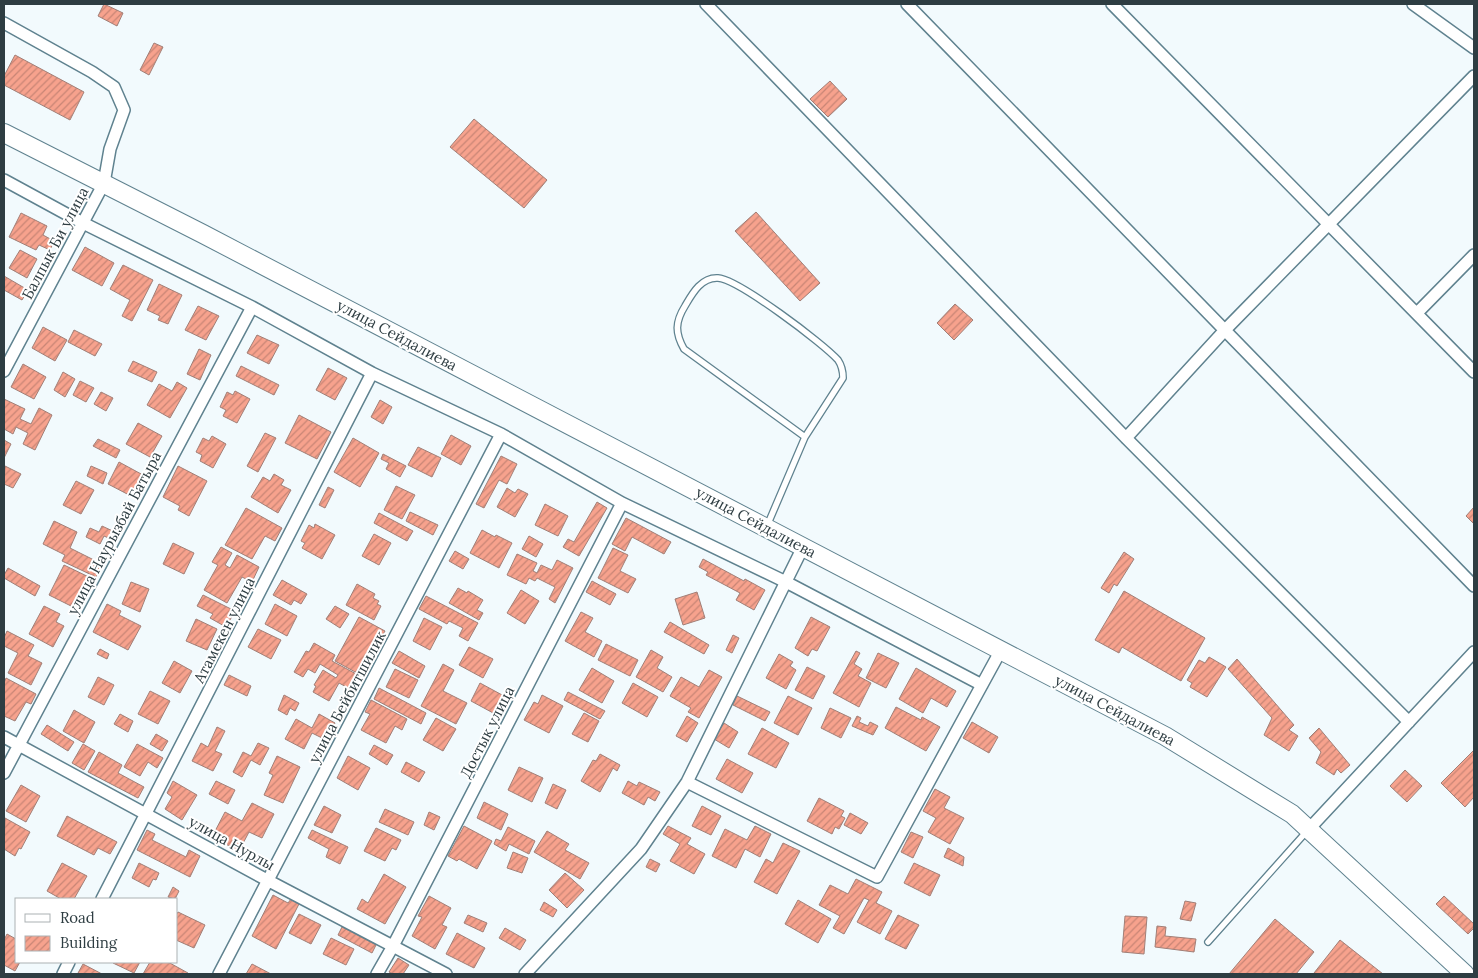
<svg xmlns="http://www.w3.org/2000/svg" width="1478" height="978" font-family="Lora,serif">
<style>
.building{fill:url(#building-hatch);stroke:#a17f77}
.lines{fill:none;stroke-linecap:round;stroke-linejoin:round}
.service-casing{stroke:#5f828f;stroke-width:8}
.minor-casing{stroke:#5f828f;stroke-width:14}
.primary-casing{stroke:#5f828f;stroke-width:20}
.service{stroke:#fff;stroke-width:5.5}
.minor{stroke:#fff;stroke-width:11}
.primary{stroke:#fff;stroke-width:18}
.labels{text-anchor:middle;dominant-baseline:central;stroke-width:4;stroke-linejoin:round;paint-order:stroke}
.street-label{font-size:15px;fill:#2e3d42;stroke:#fff}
</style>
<defs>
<pattern id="building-hatch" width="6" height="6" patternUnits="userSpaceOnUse" patternTransform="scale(1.25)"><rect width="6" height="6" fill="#f7a28d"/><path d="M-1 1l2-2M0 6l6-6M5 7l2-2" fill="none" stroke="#c88575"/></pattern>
</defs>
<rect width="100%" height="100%" fill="#f2fafd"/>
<path class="building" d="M104,4L123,13L117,26L98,16Z
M154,43L163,47L149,75L140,70Z
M15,55L84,92L70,120L4,85V76Z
M830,81L847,99L828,117L810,99Z
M474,119L547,180L524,208L450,147Z
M756,212L820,283L800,301L735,231Z
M21,213L47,226L43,235L54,241L50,250L39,245L36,250L9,237Z
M85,247L114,263L102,286L72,270Z
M20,250L37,259L27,278L9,268Z
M123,265L153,280L132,321L122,316L130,300L110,289Z
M4,276L28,290L22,300L4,290Z
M159,284L182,295L168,324L158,320L160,316L147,310Z
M955,304L973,320L954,340L937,323Z
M198,306L219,316L206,340L185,330Z
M43,327L67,340L55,361L32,348Z
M74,330L102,344L95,356L68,342Z
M257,335L279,345L269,364L247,353Z
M199,349L211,355L200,380L187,374Z
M133,361L157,372L152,382L128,371Z
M23,364L46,377L34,399L11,387Z
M241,366L279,385L274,395L236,376Z
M328,368L347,378L335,400L316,390Z
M63,372L75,379L65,397L54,390Z
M80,381L94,388L86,402L73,395Z
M177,382L187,388L170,418L147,405L159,384L172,391Z
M235,391L250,399L237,423L223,416L226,410L220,407L227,392L233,395Z
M101,392L113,398L106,411L94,404Z
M4,399L25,409L20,419L31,424L39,408L52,415L35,450L23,444L28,433L16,427L13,434L4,429Z
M380,400L392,407L383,424L371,417Z
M299,415L331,432L317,459L285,443Z
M138,423L162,436L150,457L126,444Z
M265,433L276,438L258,472L247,466Z
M451,435L471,446L461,465L441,454Z
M212,436L226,444L213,468L200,461L202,455L196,452L203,438L209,441Z
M353,438L379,453L360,487L334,472Z
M98,439L120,450L116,458L93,446Z
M4,440L11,444L4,458Z
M418,447L441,458L432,477L408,465Z
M383,454L406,466L400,477L386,469L389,463L381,459Z
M501,456L517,464L507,484L499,480L484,508L476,504Z
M119,462L143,475L131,496L108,484Z
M5,466L21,474L13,488L4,484Z
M91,466L107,473L103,484L87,476Z
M178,466L207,481L189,516L178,510L180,506L163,497Z
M274,474L284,480L281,485L291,490L278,513L251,497L263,477L270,481Z
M76,481L94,490L81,514L63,505Z
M396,486L415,495L402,519L384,510Z
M328,487L334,490L325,508L319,505Z
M507,488L515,493L518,489L528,494L515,517L497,507Z
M597,502L607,508L579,556L563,547L568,539L574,542Z
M545,504L568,516L558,536L535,525Z
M1474,507V524L1466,516Z
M246,508L282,528L275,541L265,536L252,559L225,545Z
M410,512L438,525L433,535L406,521Z
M379,513L413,531L407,541L374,523Z
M626,518L671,542L664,554L632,537L625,551L612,544Z
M54,521L77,532L70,548L102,564L96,577L62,561L65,555L43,544Z
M315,524L335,535L322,559L302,548L305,543L301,541L309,525L314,528Z
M102,526L117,533L113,540L104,536L100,544L86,537L90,528L99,532Z
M482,530L495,537L496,535L512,543L499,568L470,553Z
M374,534L391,543L379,565L362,556Z
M529,536L543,544L536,557L522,549Z
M173,543L194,553L184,574L163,564Z
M221,547L232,553L225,565L230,568L237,555L259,567L252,582L242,577L227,603L204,590L218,565L212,562Z
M613,548L628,555L620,571L636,579L628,593L598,578Z
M455,551L469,559L463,569L449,561Z
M1124,552L1134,559L1117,586L1114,584L1109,593L1101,588Z
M517,554L537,563L533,571L537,573L541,565L552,570L557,560L573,568L555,603L549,599L555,587L537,578L535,581L529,578L526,584L507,575Z
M703,559L744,581L745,579L765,590L754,610L736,600L740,593L706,575L708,572L699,567Z
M64,565L95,580L87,596L80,593L73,607L49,595Z
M8,568L40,586L35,596L4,578V575Z
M282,580L307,594L301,604L294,600L291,605L273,595Z
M592,581L616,594L610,605L586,592Z
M131,582L149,589L140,612L122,604Z
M357,584L375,594L373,598L379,601L377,604L381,606L374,620L346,605Z
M458,588L467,593L468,591L483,600L477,610L483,613L479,620L449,603Z
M521,590L539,601L525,624L507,613Z
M1124,591L1205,638L1181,681L1122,647L1119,653L1095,640Z
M697,592L705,618L683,625L675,599Z
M203,595L235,611L226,627L210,618L213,614L197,606Z
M426,596L478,623L468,641L459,636L463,628L449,621L447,624L419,609Z
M107,604L121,611L119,615L141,626L128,650L93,632Z
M275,604L297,616L287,636L265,624Z
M44,606L60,614L56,622L64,626L53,647L29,634Z
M335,606L349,614L340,628L326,619Z
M581,612L593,618L585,632L602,641L594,657L565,641Z
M359,617L385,631L373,652L369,650L357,673L335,661Z
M811,617L830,627L817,651L812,649L808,656L795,648Z
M424,618L442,627L430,650L413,641Z
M196,619L217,629L207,650L186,641Z
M670,622L709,645L704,654L664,632Z
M258,629L281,640L271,659L248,647Z
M7,631L34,645L28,656L42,663L31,685L8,673L18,653L4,646V638Z
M733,635L739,638L732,653L726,650Z
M314,643L335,655L332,661L360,676L352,690L339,683L329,701L313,692L316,686L314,685L323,670L336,678L338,675L320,664L315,673L308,669L303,677L294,672L306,651L309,652Z
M606,644L638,660L630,676L598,660Z
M469,647L493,659L483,678L459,665Z
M100,649L109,654L107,659L97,654Z
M651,650L663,657L657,668L672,677L663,692L636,677Z
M399,651L425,666L419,678L392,663Z
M856,651L860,653L854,664L862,669L858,676L871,683L859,707L833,693Z
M878,653L899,663L886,688L866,678Z
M779,654L793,662L790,666L796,670L786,689L766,678Z
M1209,657L1226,667L1207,697L1190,687L1192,683L1187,680L1199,660L1205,663Z
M1237,659L1294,725L1289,730L1298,736L1289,751L1264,735L1272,718L1228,669Z
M174,661L192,671L180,693L162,683Z
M443,664L454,670L443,691L467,703L456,724L421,706Z
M807,667L825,676L813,699L795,690Z
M592,668L614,681L602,703L579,690Z
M916,668L956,691L947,707L931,698L923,713L899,699Z
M395,669L418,680L409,698L386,687Z
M709,670L722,677L699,718L688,712L691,708L670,696L681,677L699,687Z
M229,675L251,686L247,696L224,685Z
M98,677L114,685L104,705L88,697Z
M6,678L36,694L31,704L26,702L15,721L4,716V683Z
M480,683L504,696L495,714L471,701Z
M633,683L658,697L647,717L622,703Z
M379,688L426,713L421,724L374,699Z
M150,691L170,701L158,724L138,714Z
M568,692L605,711L600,719L564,700Z
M284,695L299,703L295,711L290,708L287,715L278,710Z
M542,695L563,706L549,733L524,720L534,702L538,704Z
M737,696L770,712L765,721L733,705Z
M788,696L812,708L798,735L774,723Z
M371,700L407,719L402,730L395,726L386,743L361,730L370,714L365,712Z
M896,707L921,720L922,717L940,727L926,751L885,728Z
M830,708L851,718L841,738L821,728Z
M74,710L95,722L84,743L63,731Z
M584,713L599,721L588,742L572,734Z
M120,714L133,721L128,732L114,724Z
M319,714L335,723L326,740L312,733L304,749L285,739L296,719L312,728Z
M687,716L698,723L687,742L676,736Z
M857,716L861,718L859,722L868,726L870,722L878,726L873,735L852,726Z
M436,718L456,729L443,751L423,740Z
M972,722L998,737L989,753L963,738Z
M724,723L738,732L729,748L714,739Z
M47,725L74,742L68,751L41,734Z
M217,727L225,731L215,751L222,754L213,771L192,761L201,743L208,747Z
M762,728L789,743L776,768L748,754Z
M1319,728L1350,765L1341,773L1337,769L1334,775L1316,763L1321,752L1309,738Z
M156,734L168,741L162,751L150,744Z
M258,743L269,748L260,765L251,760L242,777L233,772L243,752L251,756Z
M83,744L95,751L84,770L72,763Z
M137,744L163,758L157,768L148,762L140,776L124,767Z
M374,745L393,755L387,765L369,754Z
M1474,750V797L1465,807L1441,783Z
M99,752L122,765L118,773L144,787L138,798L88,772Z
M600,754L620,765L617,771L613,768L600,792L581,781L593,760L596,761Z
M277,756L300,767L283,803L264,795L273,775L269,773Z
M348,756L370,768L358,790L337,778Z
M727,759L753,773L742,793L716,779Z
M406,762L425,772L419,782L401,772Z
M519,767L543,778L532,802L508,790Z
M1405,770L1422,786L1407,802L1390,786Z
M173,781L197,795L182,820L165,809L172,797L167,793Z
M216,781L235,790L228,804L209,794Z
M628,781L637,786L639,782L660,792L655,801L648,797L644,805L622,793Z
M553,784L566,790L557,809L545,803Z
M21,785L40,796L26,822L6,811Z
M935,789L950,797L944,808L964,818L950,844L928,832L936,818L923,811Z
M819,798L844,811L841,816L845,818L839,829L835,827L832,834L807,821Z
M484,802L508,814L501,830L477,818Z
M252,803L274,814L262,838L249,832L239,851L212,837L225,812L242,821Z
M324,806L341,815L332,833L314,825Z
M702,806L721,816L711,835L692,826Z
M385,809L414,822L408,835L379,822Z
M429,812L440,817L434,830L424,825Z
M850,813L868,823L861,834L844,825Z
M67,816L117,842L110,854L98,848L94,855L57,836Z
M5,818L30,832L21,849L19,848L15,856L4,849Z
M464,826L492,841L477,869L459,859L457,861L448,856Z
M668,826L691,838L687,844L705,854L694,874L670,861L680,844L663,834Z
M755,826L771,834L760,857L745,849L736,868L712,856L725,829L747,840Z
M508,827L535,841L529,854L509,844L506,851L494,844L496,839L501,841Z
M376,828L401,840L396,850L392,848L385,861L364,851Z
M147,830L155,834L152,840L186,857L189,850L200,856L190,877L137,850Z
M312,830L348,847L340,864L326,857L329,849L308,838Z
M547,831L569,844L565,850L589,863L580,879L534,852Z
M911,832L923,837L913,858L901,852Z
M783,843L800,851L777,894L754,882L766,859L773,863Z
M948,848L964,857L963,866L944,857Z
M513,852L528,858L522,873L507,868Z
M650,859L660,864L656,872L646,867Z
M62,863L87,876L74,899H61L47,891Z
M139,863L159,873L156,880L153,879L149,887L132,878Z
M914,863L940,875L930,896L904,883Z
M565,873L584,890L567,908L549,890Z
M384,874L406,887L385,924L357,909L362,899L368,903Z
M856,879L882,892L876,903L892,911L880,934L857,922L869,900L864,898L844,934L833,928L840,916L819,905L830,885L848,894Z
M173,887L179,891L175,899L168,897Z
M273,895L288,903L291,899L299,904L276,949L252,936Z
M429,896L451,908L442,925L447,927L435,949L412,936L422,917L418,916Z
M1444,896L1474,924V928L1468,934L1436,904Z
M798,900L831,919L818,943L785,924Z
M1185,901L1196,903L1191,921L1180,919Z
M544,902L557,910L553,917L540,910Z
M178,912L205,925L194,948L176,940V915Z
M299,914L321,925L311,944L289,933Z
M468,915L487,923L483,932L464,923Z
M898,915L919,925L906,949L885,939Z
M1125,916L1147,917L1144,954L1122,952Z
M1275,919L1314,952L1296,974H1229Z
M1157,926L1166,927L1165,936L1196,939L1194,952L1155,947Z
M342,927L376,945L372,953L338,935Z
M505,928L526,940L520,950L499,938Z
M457,933L485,948L474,968L446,954Z
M7,934L16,939V962H20L15,971L4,965V940Z
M331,938L354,949L346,965L323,954Z
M1340,940L1383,974H1316L1314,973Z
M398,958L409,965L403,974H393L389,972Z
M114,962H140L134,973L113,963Z
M150,962H168L188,973L187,974H143Z
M83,964L102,974H81L78,973Z
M252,964L271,974H246Z"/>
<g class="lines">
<g class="service-casing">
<path id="service" d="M767,526L805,437L843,378C843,371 842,366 838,360C824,344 738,279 718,278C701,277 692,294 685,306C675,322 675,333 684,349L805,437
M1208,942L1308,830"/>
</g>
<g class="minor-casing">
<path id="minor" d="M706,4L1126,438L1409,722
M907,4L1474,586
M1112,4L1474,372
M1413,4L1474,48
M4,23L92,72L114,87L124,110L110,149L104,183L4,371
M4,180L83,223L252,307L372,373L501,434L622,503L786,582L982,685
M1417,313L1474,255
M1126,438L1225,330L1474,76
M4,737L267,880L446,974
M4,773L252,307
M687,782L877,877L1001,650
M1309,829L1474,652
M102,899L372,373
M63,974L69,962
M219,974L501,434
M377,974L393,946L622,503
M525,974L641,849L687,782L803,547"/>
</g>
<g class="primary-casing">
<path id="primary" d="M4,133L203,234L1165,736L1292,814L1465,974"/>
</g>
<use href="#service" class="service"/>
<use href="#minor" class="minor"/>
<use href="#primary" class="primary"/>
</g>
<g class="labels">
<g class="street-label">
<text transform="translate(55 243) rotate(-62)">Балпык Би улица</text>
<text transform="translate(397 335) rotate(28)">улица Сейдалиева</text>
<text transform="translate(756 522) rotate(28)">улица Сейдалиева</text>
<text transform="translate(114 533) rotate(-62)">улица Наурызбай Батыра</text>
<text transform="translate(224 630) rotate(-63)">Атамекен улица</text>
<text transform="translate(347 697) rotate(-62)">улица Бейбитшилик</text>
<text transform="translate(1115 710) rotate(28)">улица Сейдалиева</text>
<text transform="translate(487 732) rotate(-63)">Достык улица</text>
<text transform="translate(232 843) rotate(29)">улица Нурлы</text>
</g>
</g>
<rect width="1478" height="978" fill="none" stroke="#2e3d42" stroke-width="10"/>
<rect x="15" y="898" width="162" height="65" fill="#ffffff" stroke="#abb1b3"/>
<rect x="25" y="914" width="25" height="8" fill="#ffffff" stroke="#abb1b3"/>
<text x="60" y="923" font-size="15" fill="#2e3d42">Road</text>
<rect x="25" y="936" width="25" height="15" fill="url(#building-hatch)" stroke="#abb1b3"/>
<text x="60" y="948" font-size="15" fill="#2e3d42">Building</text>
</svg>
